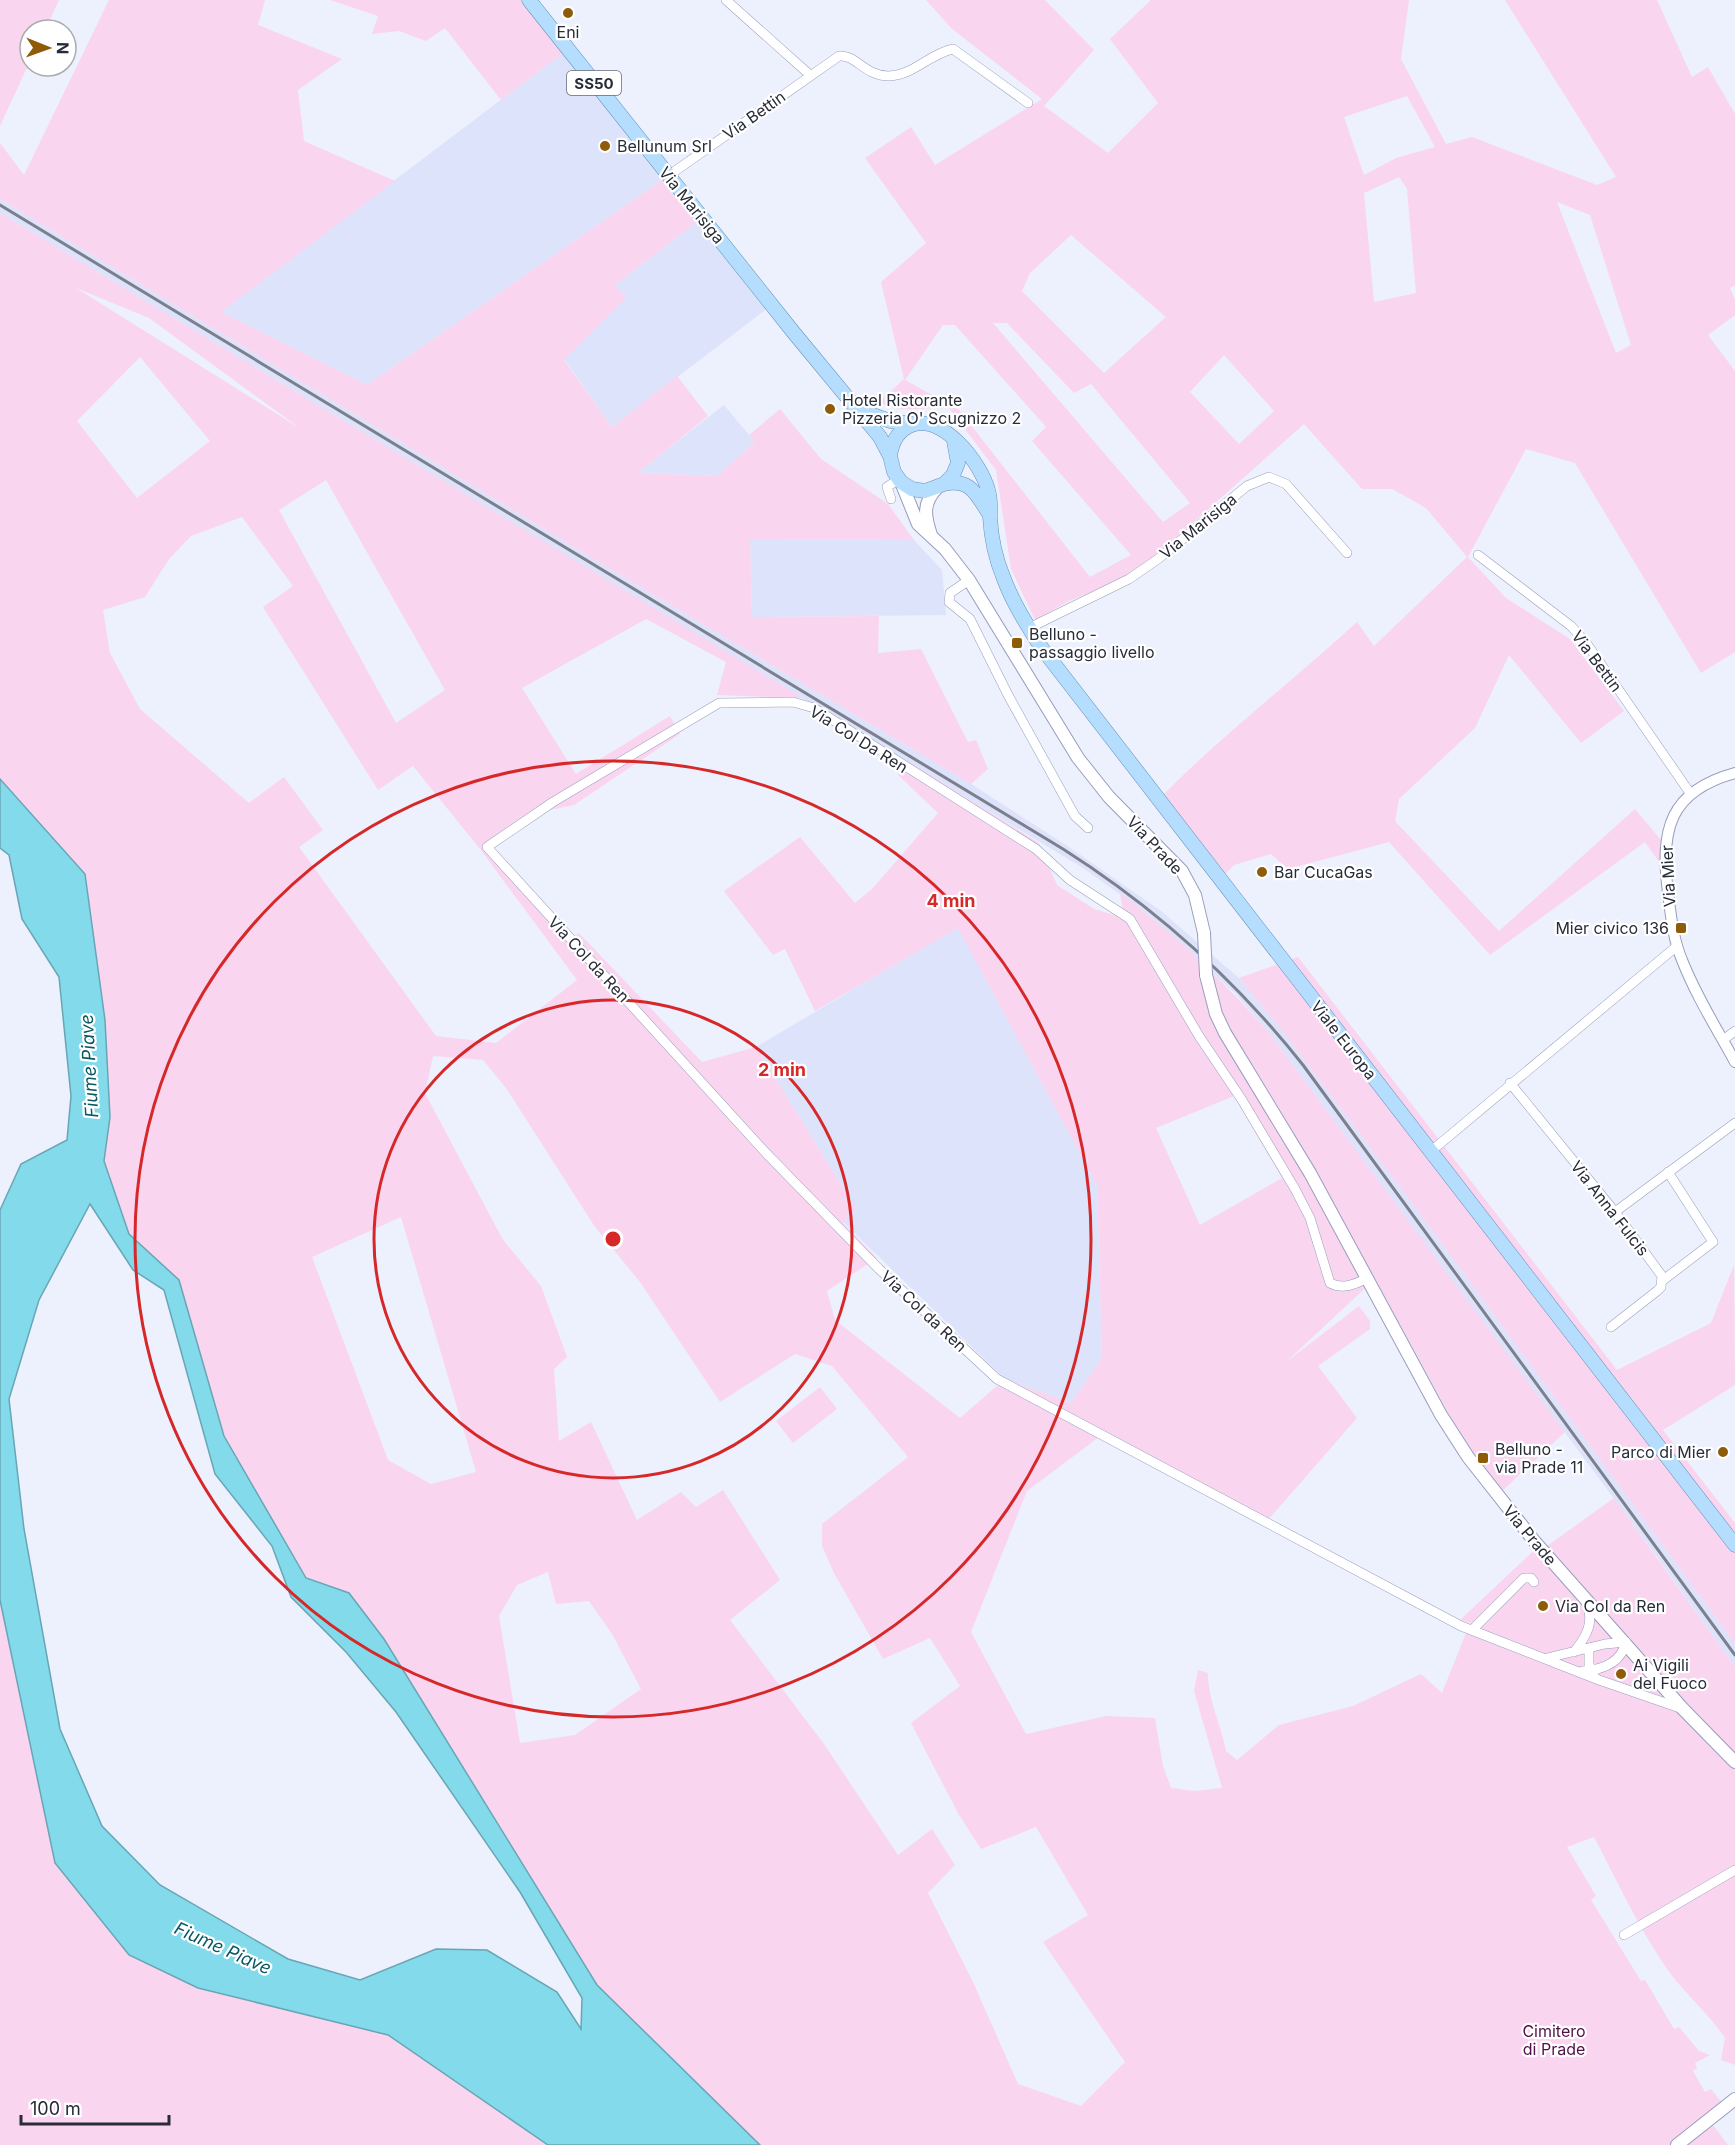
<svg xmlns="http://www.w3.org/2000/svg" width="1735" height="2145" font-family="Inter,sans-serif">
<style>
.built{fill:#dde3fb}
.green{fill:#fad5ef;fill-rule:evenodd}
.water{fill:#83daeb;stroke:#68a6b5;stroke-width:1.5;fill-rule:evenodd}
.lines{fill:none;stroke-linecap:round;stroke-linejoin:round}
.minor-casing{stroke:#979ebd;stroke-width:10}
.tertiary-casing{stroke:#979ebd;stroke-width:12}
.secondary-casing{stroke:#979ebd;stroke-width:14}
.primary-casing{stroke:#6391b8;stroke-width:15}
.minor{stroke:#fff;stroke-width:9}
.tertiary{stroke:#fff;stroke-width:10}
.secondary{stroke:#fff;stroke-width:12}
.primary{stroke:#b5defe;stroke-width:14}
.rail{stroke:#7c808c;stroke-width:3}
.secondary-bridge-casing{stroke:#979ebd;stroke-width:14;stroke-linecap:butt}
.secondary-bridge{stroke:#fff;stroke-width:12}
.ring{fill:none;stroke:#d62828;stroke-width:3}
.poi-dot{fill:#8e5b09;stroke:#fff;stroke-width:2}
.labels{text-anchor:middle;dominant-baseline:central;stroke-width:4.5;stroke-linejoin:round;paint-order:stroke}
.shield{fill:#fff;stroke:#686b74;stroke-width:1.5}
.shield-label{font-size:15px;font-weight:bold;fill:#282c38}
.poi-label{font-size:16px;fill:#282c38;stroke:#fff;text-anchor:start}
.street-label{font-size:16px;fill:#282c38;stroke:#fff}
.park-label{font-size:16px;fill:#530f47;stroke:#fff}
.water-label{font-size:18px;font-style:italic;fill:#0a5864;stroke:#fff}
.centre{fill:#d62828;stroke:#fff;stroke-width:3}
.ring-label{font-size:18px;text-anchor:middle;font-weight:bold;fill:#d62828;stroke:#fff;stroke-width:4.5;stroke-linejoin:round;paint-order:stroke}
</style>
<rect width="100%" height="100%" fill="#edf0fd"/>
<path class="built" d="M567,50L668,176L367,385L220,312Z
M0,199L602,564L971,784L1069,847L1161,911L1239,978L1277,1024L1421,1215L1735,1644V1667L1652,1550L1269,1033L1235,993L1150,916L1083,868L0,213Z
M702,218L772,305L612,427L564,359L626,298L615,285Z
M724,405L755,442L717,476L637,473Z
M750,539L914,540L942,570L946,615L752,617Z
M958,927L1097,1185L1102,1358L1071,1403L1005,1379L843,1222L856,1209L756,1047Z"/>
<path class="green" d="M0,0H59L45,30H30V61L0,126Z
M109,0H265L258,25L342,59L298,90L304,141L395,181L221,312L367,385L668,176L702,218L615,285L626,298L564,360L612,427L677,376L708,416L638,473L717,476L755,442L749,435L780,409L821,459L888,504L914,540L750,539L752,617L879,616L878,653L921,649L968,742L976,740L988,769L971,784L602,564L0,199V143L24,175Z
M330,0H529L567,50L501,100L445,28L426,41L399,31L372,34L378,16Z
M926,0H1045L1094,50L1044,106L1108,153L1158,103L1110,39L1151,0H1409L1401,59L1446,144L1472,137L1597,185L1616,177L1505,0H1657L1692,77L1708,67L1735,114V285L1730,288L1735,300V315L1708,335L1735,371V652L1701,673L1575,463L1526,449L1468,557L1506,598L1570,639L1624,711L1581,743L1509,655L1475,728L1399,799L1395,821L1499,931L1635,809L1661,840L1670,877L1645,842L1490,955L1389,842L1288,869L1271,854L1234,865L1223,876L1162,796C1223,734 1293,681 1357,622L1374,646L1467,557L1426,508L1392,489H1362L1304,424L1152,559L1124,579L1069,601L1035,620L1011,569L996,470L949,408C926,407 897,414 879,402L904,379L881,282L926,243L865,158L911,127L935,165L1042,99L951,28ZM1407,96L1435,147L1396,158L1364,175L1344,117ZM1399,177L1407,189L1416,293L1374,302L1364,193ZM1557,202L1590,215L1631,345L1616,353ZM1071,235L1166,317L1104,373L1022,291L1030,273ZM993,323H1007L1074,393L1091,384L1190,503L1163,522ZM943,325H955L1046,427L1032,441L1131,555L1090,577L959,410L905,380ZM1224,355L1274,411L1239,444L1190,392Z
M0,213L803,698L717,695L726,662L646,619L522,688L576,774L670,716L680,734L574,805L531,814L487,844L569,940L579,933L702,1062L756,1047L856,1209L843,1223L877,1258L827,1291L835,1320L960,1418L1005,1379L1071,1403L1102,1358L1097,1185L958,928L815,1011L785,949L773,955L724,891L800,837L855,903L872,889L938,813L898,775L908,761L1039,843L1057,885L1094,909L1124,918L1120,893C1176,935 1224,981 1269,1033L1565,1432L1500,1493L1455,1425L1375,1279L1286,1362L1359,1306L1370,1321V1329L1318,1366L1357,1418L1268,1520L1099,1437L1027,1491L971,1632L1026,1734L1106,1716L1155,1718L1163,1766L1171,1788L1194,1791L1222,1788L1194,1691L1198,1670L1208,1673C1208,1701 1221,1724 1226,1751L1237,1760L1279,1725L1353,1706L1421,1674L1442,1693L1470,1623L1460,1620L1543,1542L1547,1546L1614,1498L1735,1667V2065L1721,2060L1725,2038C1707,2011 1681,1991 1663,1963C1637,1924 1616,1879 1594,1837L1567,1847L1596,1896L1591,1900L1641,1981L1645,1980L1674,2029L1679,2027L1699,2051L1710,2055L1695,2063L1697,2068L1693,2071L1705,2092L1711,2089L1723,2104L1707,2117L1728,2145H760L597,1985L384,1639L349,1593L306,1578L224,1436L179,1280L129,1234L104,1161L110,1117L24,805L0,779ZM76,288L149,318L301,429ZM140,357L210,441L137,498L77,421ZM326,480L445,690L396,723L279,510ZM242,517L293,586L263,607L378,790L413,766L480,849L577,980L496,1043L436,1036L299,847L323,830L284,777L249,803L140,709L110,653L103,610L145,597L169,559L191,536ZM433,1056L483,1060L506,1088L595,1227L640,1282L720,1402L795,1354L832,1366L908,1457L822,1524V1546L834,1573L883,1659L930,1638L960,1686L911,1723L959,1815L981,1849L1036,1827L1088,1915L1043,1942L1125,2062L1081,2106L1018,2084L973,1982L928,1893L955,1865L932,1829L898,1855L824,1744L730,1620L780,1580L723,1490L696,1507L681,1492L637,1520L591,1422L559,1441L554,1369L567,1357L541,1286L503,1240L425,1093ZM1234,1096L1282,1178L1200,1225L1156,1128ZM401,1217L476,1472L431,1484L388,1460L312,1257ZM548,1572L556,1604L589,1601L612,1634L641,1689L575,1735L520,1743L499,1616L517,1585Z
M1298,957L1617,1370L1711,1323L1734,1265L1735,1385L1663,1430L1735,1523V1644L1421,1215L1277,1024L1239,978Z
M820,1387L837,1409L793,1443L776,1421Z
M0,1600L55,1863L198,1988L388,2035L548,2145H0Z"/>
<path class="water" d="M0,779L85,874L105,1020L110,1117L104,1161L129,1234L179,1280L224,1436L306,1578L349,1593L384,1639L597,1985L760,2145H548L388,2035L198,1988L129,1955L55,1863L0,1600V1210L21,1164L67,1140L71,1096L59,977L22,919L9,855L0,848ZM90,1204L133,1270L164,1290L215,1474L272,1546L291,1597L346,1652L396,1712L520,1892L582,1998L581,2029L557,1992L487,1950L436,1949L360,1980L288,1959L160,1885L102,1826L60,1729L24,1529L9,1399L39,1300Z"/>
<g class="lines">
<g class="minor-casing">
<path id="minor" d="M726,0L810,75
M668,176L839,56C856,54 864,76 889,76C914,75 929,54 953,49L1028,103
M891,499L887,487L899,479
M1478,555L1571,626L1587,644L1690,793
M969,580L950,593L949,602L970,619L1008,695L1075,816L1088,828
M1029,628L1129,579L1158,559L1247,486L1269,477L1286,484L1347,553
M1723,1040L1735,1031
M1510,1083L1615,1212L1662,1276L1661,1287L1657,1291L1611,1327
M1430,1152L1677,946
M1615,1212L1735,1123
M1368,1278C1355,1284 1343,1290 1330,1283L1310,1218L1295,1189L1242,1100L1199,1036L1130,919L1070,880L1036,849L814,708L793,702L719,703L553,802L487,847L766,1153L879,1269L997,1379L1461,1626L1599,1680L1683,1709
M1662,1281L1713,1242L1668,1172
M1472,1630L1524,1578H1531L1534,1582
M1589,1648V1665L1594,1673
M1574,1652C1587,1636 1595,1621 1586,1602
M1547,1658L1605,1644L1626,1642C1621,1663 1602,1670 1582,1671
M1624,1935L1735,1870"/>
</g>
<g class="tertiary-casing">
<path id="tertiary" d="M1735,773C1669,791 1660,830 1668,893C1671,916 1673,939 1682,960C1696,996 1717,1029 1735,1062"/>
</g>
<g class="secondary-casing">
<path id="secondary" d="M901,482L918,524L945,549L969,580L1078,758L1109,797L1182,871L1195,895L1204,933
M931,535C925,517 922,503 937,488
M1206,975L1216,1014L1225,1033L1310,1173L1441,1415L1468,1457L1535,1542L1683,1709L1735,1762
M1677,2145L1735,2099"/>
</g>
<g class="primary-casing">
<path id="primary" d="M529,0L794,333L880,437L890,456L894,472L901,482L912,489L925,491L944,484L953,475L958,463L954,441
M857,409L890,421L913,424
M890,456C892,442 898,430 912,425C943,414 981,463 988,490C991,499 990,507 990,517C991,537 996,560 1004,579C1013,603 1027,625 1041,647L1735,1545
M944,484C970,478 976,494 988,512"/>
</g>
<use href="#minor" class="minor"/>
<use href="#tertiary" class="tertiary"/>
<use href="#secondary" class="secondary"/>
<use href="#primary" class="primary"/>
<path class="rail" d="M0,205L1063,849C1156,908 1234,978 1303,1065L1735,1655"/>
<g class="secondary-bridge-casing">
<path id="secondary-bridge" d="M1204,933L1206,975"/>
</g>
<use href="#secondary-bridge" class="secondary-bridge"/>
</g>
<g class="ring">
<circle cx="613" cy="1239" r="239"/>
<circle cx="613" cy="1239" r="478"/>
</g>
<g class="poi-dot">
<circle cx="568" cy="13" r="6"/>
<circle cx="605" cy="146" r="6"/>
<circle cx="830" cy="409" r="6"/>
<rect x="1011" y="637" width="12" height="12" rx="3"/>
<circle cx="1262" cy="872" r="6"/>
<rect x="1675" y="922" width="12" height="12" rx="3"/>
<circle cx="1723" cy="1452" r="6"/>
<rect x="1477" y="1452" width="12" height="12" rx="3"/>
<circle cx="1543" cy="1606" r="6"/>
<circle cx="1621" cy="1674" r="6"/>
</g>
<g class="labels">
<rect class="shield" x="567" y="71" width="54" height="24" rx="4.5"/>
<g class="shield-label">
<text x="594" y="83">SS50</text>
</g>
<g class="poi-label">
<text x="568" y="32" text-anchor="middle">Eni</text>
<text x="617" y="146">Bellunum Srl</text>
<text x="842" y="400">Hotel Ristorante<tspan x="842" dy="18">Pizzeria O' Scugnizzo 2</tspan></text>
<text x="1029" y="634">Belluno -<tspan x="1029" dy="18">passaggio livello</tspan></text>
<text x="1274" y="872">Bar CucaGas</text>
<text x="1669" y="928" text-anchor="end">Mier civico 136</text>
<text x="1495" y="1449">Belluno -<tspan x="1495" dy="18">via Prade 11</tspan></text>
<text x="1711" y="1452" text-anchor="end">Parco di Mier</text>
<text x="1555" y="1606">Via Col da Ren</text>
<text x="1633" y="1665">Ai Vigili<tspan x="1633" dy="18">del Fuoco</tspan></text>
</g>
<g class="street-label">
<text transform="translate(754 115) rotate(-35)">Via Bettin</text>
<text transform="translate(692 205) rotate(51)">Via Marisiga</text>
<text transform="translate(1198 526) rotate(-39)">Via Marisiga</text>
<text transform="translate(1597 661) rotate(53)">Via Bettin</text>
<text transform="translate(859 739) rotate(32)">Via Col Da Ren</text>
<text transform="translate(1155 845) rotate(47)">Via Prade</text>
<text transform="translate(1668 876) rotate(-93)">Via Mier</text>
<text transform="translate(589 959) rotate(47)">Via Col da Ren</text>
<text transform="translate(1344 1040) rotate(52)">Viale Europa</text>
<text transform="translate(1610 1208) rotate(52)">Via Anna Fulcis</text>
<text transform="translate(924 1311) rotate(43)">Via Col da Ren</text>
<text transform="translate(1530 1535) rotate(50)">Via Prade</text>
</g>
<g class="park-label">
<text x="1554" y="2031">Cimitero<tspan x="1554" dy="18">di Prade</tspan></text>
</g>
<g class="water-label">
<text transform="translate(89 1066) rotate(-93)">Fiume Piave</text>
<text transform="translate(223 1948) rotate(24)">Fiume Piave</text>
</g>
</g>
<circle cx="613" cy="1239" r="9" class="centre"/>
<g class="ring-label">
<text x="951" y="907">4 min</text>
<text x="782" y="1076">2 min</text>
</g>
<g transform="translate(48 48) rotate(91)"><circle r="28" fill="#ffffff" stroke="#a9abaf" stroke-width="1.5"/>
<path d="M0-4.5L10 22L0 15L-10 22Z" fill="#8e5b09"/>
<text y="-9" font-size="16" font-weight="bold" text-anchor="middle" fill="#282c38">N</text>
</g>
<path d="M21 2115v9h148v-9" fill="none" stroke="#282c38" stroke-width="3"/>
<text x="30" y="2115" font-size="18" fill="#282c38" stroke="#ffffff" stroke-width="4.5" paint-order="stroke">100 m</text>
</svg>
